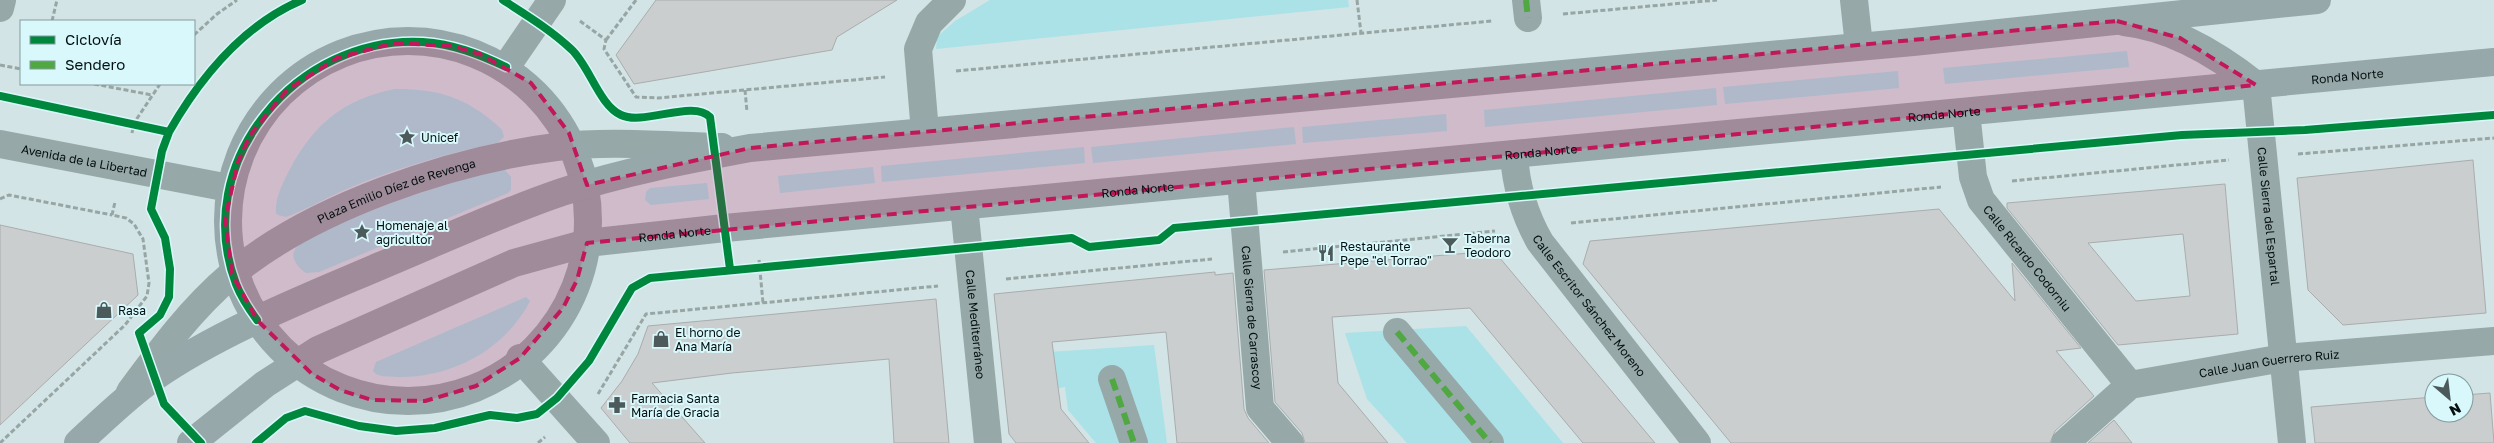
<svg xmlns="http://www.w3.org/2000/svg" width="2494" height="443" font-family="'Golos Text',sans-serif">
<style>
.green{fill:#aae2e7}
.building{fill:#cbcece;stroke:#aaacad;fill-rule:evenodd}
.lines{fill:none;stroke-linecap:round;stroke-linejoin:round}
.path{stroke:#97a5a5;stroke-width:3;stroke-dasharray:5 2.5;stroke-linecap:butt}
.minor{stroke:#97a8a9;stroke-width:28}
.major{stroke:#96a8aa;stroke-width:28}
.quiet{stroke:#50a842;stroke-width:6;stroke-dasharray:12 6;stroke-linecap:butt}
.cycleway-casing{stroke:#d8f8fb;stroke-width:11}
.cycleway{stroke:#00873e;stroke-width:8}
.marked{fill:#c2185b;fill-opacity:0.2;stroke:#c2185b;stroke-width:4;stroke-dasharray:10 6;stroke-linejoin:round}
.labels{text-anchor:middle;dominant-baseline:central;stroke-width:4;stroke-linejoin:round;paint-order:stroke}
.street-label{font-size:12px;fill:#040f10;stroke:#d8f8fb}
.poi-label{font-size:12px;fill:#040f10;stroke:#d8f8fb;text-anchor:start}
</style>
<rect width="100%" height="100%" fill="#d2e4e5"/>
<path class="green" d="M990,0H1348L1349,7L936,49L937,37L955,21Z
M2127,51L2129,67L1945,84L1943,68Z
M1898,71L1899,88L1725,104L1723,87Z
M1716,88L1717,105L1485,127L1484,110Z
M395,89C439,89 465,97 498,126L502,130L504,137L497,143C445,154 392,169 342,191C323,199 306,210 286,217L278,215L276,213C275,198 283,182 290,169C314,124 344,99 395,89Z
M1446,114L1447,131L1303,143L1302,127Z
M1294,127L1296,144L1093,163L1091,147Z
M1084,147L1085,163L882,182L881,166Z
M873,167L875,183L780,193L778,176Z
M499,170H505L511,177V190L508,193L319,272L306,273C298,268 289,257 296,248C305,236 333,226 346,221C396,200 446,183 499,170Z
M707,183L709,199L651,205L645,200L646,192L650,188Z
M526,297L530,301C505,350 451,378 398,377C389,376 378,378 373,371L376,362Z
M1466,326L1563,443H1407L1367,399L1345,333Z
M1154,345L1167,443H1096L1068,410L1065,387L1038,392L1034,353Z"/>
<path class="building" d="M656,0H897L837,37L832,50L634,84L616,55Z
M2473,160L2486,313L2343,325L2308,290L2297,178Z
M2225,184L2238,334L2118,345L2007,208V203ZM2183,234L2190,296L2136,301L2088,243Z
M1939,209L2015,301L2012,263L2081,348L2056,351L2094,396L2055,431L2050,443H1731L1583,264L1590,241Z
M0,225L133,254L138,295L0,425Z
M1494,251L1655,443H1583L1470,308L1332,317L1338,383L1388,443H1305L1302,433L1275,402L1264,270Z
M1215,272V275L1233,273L1244,409L1248,418L1269,443H1177L1166,332L1052,342L1061,409L1089,443H1016L1009,434L994,294Z
M936,299L949,443H894L889,359L732,373L652,383L705,443H630L601,408L622,381L638,354L648,326Z
M2490,393L2494,443H2315L2311,407L2434,397V413H2464V395Z
M2114,420L2132,443H2088Z"/>
<g class="lines">
<path class="path" d="M1357,0L1361,33
M1563,14L1717,0
M52,21L57,0
M580,21L606,40L604,49L636,97L658,98L885,77
M194,35L217,14L237,0
M606,40L636,0
M0,65L21,69
M956,71L1492,21
M94,84L152,95
M745,90L747,112
M132,133L134,123L160,84
M2298,154L2494,138
M2012,181L2229,160
M0,199L9,195L112,215
M1571,223L1941,187
M1283,252L1495,231
M759,260L763,303
M1006,279L1212,259
M598,394L646,314L938,286
M0,443L125,325L147,296L149,283L143,239L134,224L126,218L112,215L115,202
M538,443L545,437"/>
<g class="minor">
<path d="M1526,0L1528,18"/>
<path d="M1854,0L1859,46"/>
<path d="M0,8L2,0"/>
<path id="s1" d="M2124,22C2172,27 2218,55 2256,85L2292,443"/>
<path d="M506,67L552,0"/>
<path id="s2" d="M1966,112L1973,177L1981,200L2130,385"/>
<path d="M925,132L918,49L929,23L952,0"/>
<path id="s3" d="M0,144L229,188"/>
<path id="s4" d="M1514,155C1516,187 1524,214 1540,242L1697,443"/>
<path id="s5" d="M1241,180L1260,408L1290,443"/>
<path id="s6" d="M964,206L988,443"/>
<path d="M1397,332L1490,443"/>
<path d="M520,358L596,443"/>
<path d="M1112,379L1134,443"/>
<path id="s7" d="M130,392C161,350 191,309 231,275C312,207 452,160 556,147C610,140 668,146 722,147"/>
<path id="s8" d="M2065,443L2130,385L2283,358L2494,341"/>
</g>
<g class="major">
<circle cx="408" cy="221" r="180"/>
<path d="M78,443C102,421 126,397 153,378C219,332 305,298 380,266C440,241 500,213 562,192C623,172 686,160 750,148L1913,42L2317,0"/>
<path id="s9" d="M191,443L265,384L318,350L514,263L587,243L725,228L2494,62"/>
</g>
<path class="quiet" d="M1526,0L1528,18
M1397,332L1490,443
M1112,379L1134,443"/>
<g class="cycleway-casing">
<path id="cycleway" d="M503,0C526,15 551,30 571,49C589,65 599,105 621,115C644,126 693,99 710,117L730,269
M0,96L169,132L162,151L151,209L165,238L170,269L169,297L160,315L139,333L164,404L201,443
M169,132C200,78 243,25 302,0
M257,320C249,309 241,297 236,284C190,162 297,35 423,42C453,44 479,54 506,67
M256,443L286,418L305,411L359,426L396,431L435,428L490,415L517,418L537,414L557,398L589,361L632,288L650,278L1072,238L1089,247L1159,240L1174,228L2182,135L2305,130L2494,115"/>
</g>
<use href="#cycleway" class="cycleway"/>
</g>
<path class="marked" d="M2117,21L2180,38L2256,85L587,243L577,280L563,308L520,358L476,386L425,401L372,400L340,390L312,374L257,320L232,274L225,219L238,162L250,135L287,90L337,58L394,43L452,46L480,54L531,83L569,133L587,185L750,148Z"/>
<defs>
<g id="sight-bare" transform="scale(1.35)"><path d="M0-6L1.8-2.2L6-1.7L2.9 1.2L3.7 5.4L0 3.3L-3.7 5.4L-2.9 1.2L-6-1.7L-1.8-2.2Z" fill="#4c5a5b" stroke="#d8f8fb" stroke-width="2.5" paint-order="stroke"/></g>
<g id="bar-bare" transform="scale(1.35)"><path d="M-6-5H6L.8 .8V4.5H3.5V6h-7V4.5H-.8V.8Z" fill="#4c5a5b" stroke="#d8f8fb" stroke-width="2.5" paint-order="stroke"/></g>
<g id="restaurant-bare" transform="scale(1.35)"><path d="M-5-6h1v4h1v-4h1v4h1v-4h1v5L-1.5 .5V6h-2V.5L-5-1ZM5-6V6H3V1.5H1.5Q1.5-4 5-6Z" fill="#4c5a5b" stroke="#d8f8fb" stroke-width="2.5" paint-order="stroke"/></g>
<g id="shop-bare" transform="scale(1.35)"><path d="M-5-2.5h2.3a2.7 3.5 0 0 1 5.4 0H5L5.5 6h-11ZM-1.5-2.5h3a1.5 2.3 0 0 0-3 0Z" fill="#4c5a5b" stroke="#d8f8fb" stroke-width="2.5" paint-order="stroke"/></g>
<g id="pharmacy-bare" transform="scale(1.35)"><path d="M-2-6h4v4h4v4h-4v4h-4v-4h-4v-4h4Z" fill="#4c5a5b" stroke="#d8f8fb" stroke-width="2.5" paint-order="stroke"/></g>
</defs>
<g fill-rule="evenodd">
<use href="#sight-bare" x="407" y="137"/>
<use href="#sight-bare" x="362" y="232"/>
<use href="#bar-bare" x="1450" y="245"/>
<use href="#restaurant-bare" x="1326" y="253"/>
<use href="#shop-bare" x="104" y="310"/>
<use href="#shop-bare" x="661" y="339"/>
<use href="#pharmacy-bare" x="617" y="405"/>
</g>
<g class="labels">
<g class="street-label">
<text stroke="none"><textPath href="#s9" startOffset="2216">Ronda Norte</textPath></text>
<text stroke="none"><textPath href="#s9" startOffset="1811">Ronda Norte</textPath></text>
<text stroke="none"><textPath href="#s9" startOffset="1406">Ronda Norte</textPath></text>
<text stroke="none"><textPath href="#s3" startOffset="86">Avenida de la Libertad</textPath></text>
<text stroke="none"><textPath href="#s9" startOffset="1001">Ronda Norte</textPath></text>
<text stroke="none"><textPath href="#s7" startOffset="342">Plaza Emilio Díez de Revenga</textPath></text>
<text stroke="none"><textPath href="#s1" startOffset="280">Calle Sierra del Espartal</textPath></text>
<text stroke="none"><textPath href="#s9" startOffset="536">Ronda Norte</textPath></text>
<text stroke="none"><textPath href="#s2" startOffset="164">Calle Ricardo Codorniu</textPath></text>
<text stroke="none"><textPath href="#s4" startOffset="172">Calle Escritor Sánchez Moreno</textPath></text>
<text stroke="none"><textPath href="#s5" startOffset="138">Calle Sierra de Carrascoy</textPath></text>
<text stroke="none"><textPath href="#s6" startOffset="119">Calle Mediterráneo</textPath></text>
<text stroke="none"><textPath href="#s8" startOffset="228">Calle Juan Guerrero Ruiz</textPath></text>
</g>
<g class="poi-label">
<text x="421" y="137">Unicef</text>
<text x="376" y="225">Homenaje al<tspan x="376" dy="14">agricultor</tspan></text>
<text x="1464" y="238">Taberna<tspan x="1464" dy="14">Teodoro</tspan></text>
<text x="1340" y="246">Restaurante<tspan x="1340" dy="14">Pepe "el Torrao"</tspan></text>
<text x="118" y="310">Rasa</text>
<text x="675" y="332">El horno de<tspan x="675" dy="14">Ana María</tspan></text>
<text x="631" y="398">Farmacia Santa<tspan x="631" dy="14">María de Gracia</tspan></text>
</g>
</g>
<rect x="20" y="20" width="175" height="65" fill="#d8f8fb" stroke="#839b9d"/>
<rect x="30" y="36" width="25" height="8" fill="#00873e" stroke="#839b9d"/>
<text x="65" y="45" font-size="15" fill="#040f10">Ciclovía</text>
<rect x="30" y="61" width="25" height="8" fill="#50a842" stroke="#839b9d"/>
<text x="65" y="70" font-size="15" fill="#040f10">Sendero</text>
<g transform="translate(2449 398) rotate(152)"><circle r="24" fill="#d8f8fb" stroke="#839b9d"/>
<path d="M0-4L9 19L0 12L-9 19Z" fill="#4c5a5b"/>
<text y="-8" font-size="14" font-weight="bold" text-anchor="middle" fill="#040f10">N</text>
</g>
</svg>
